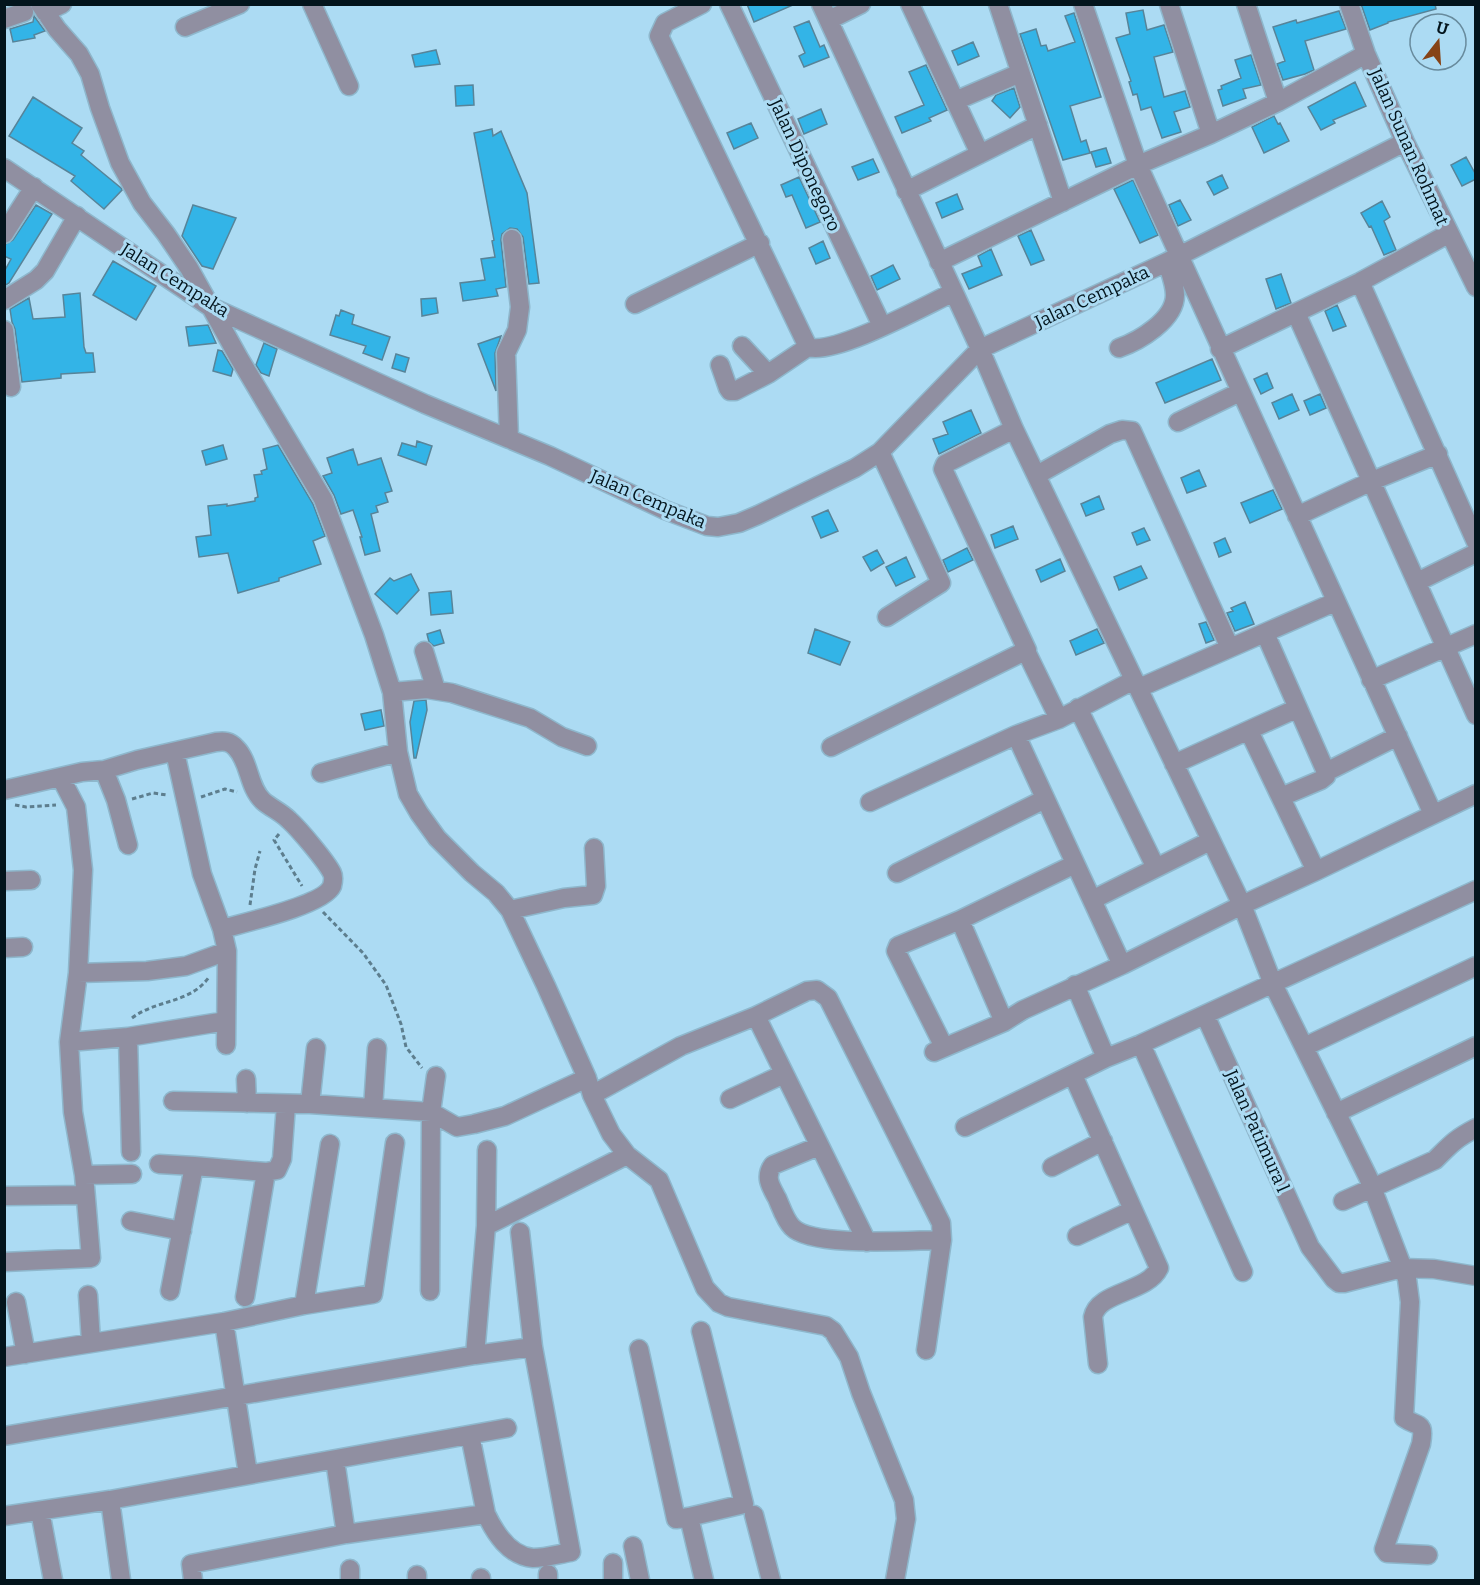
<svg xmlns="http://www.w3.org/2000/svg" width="1480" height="1585" font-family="Bitter,serif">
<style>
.building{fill:#33b4e7;stroke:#578499;stroke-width:1.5}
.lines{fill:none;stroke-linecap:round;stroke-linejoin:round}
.minor-casing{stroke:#8eb7cc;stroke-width:21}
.path{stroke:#5d7e8e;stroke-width:3;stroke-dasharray:4.5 3;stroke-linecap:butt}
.minor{stroke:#908fa1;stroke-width:18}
.labels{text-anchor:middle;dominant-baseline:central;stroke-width:6;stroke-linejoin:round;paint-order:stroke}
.street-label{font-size:18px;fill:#03141c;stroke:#acdbf3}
</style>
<rect width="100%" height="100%" fill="#acdbf3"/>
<path class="building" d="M747,4H795L754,22Z
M1361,4H1435L1436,9L1388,22V23L1370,30Z
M1143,10L1147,30L1164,25L1173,52L1154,57L1164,97L1185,91L1190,107L1174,112L1181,132L1162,138L1151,107L1141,110L1137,94L1133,95L1129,82L1131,81L1116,38L1130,34L1126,13Z
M1339,11L1346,29L1305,41L1314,70L1305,74L1283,80L1277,64L1285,61L1273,27L1296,20L1297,23Z
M1074,13L1101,97L1070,106L1081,142L1086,140L1090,153L1063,160L1020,34L1036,29L1041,46L1046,45L1048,51L1075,42L1065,16Z
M34,16L45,31L34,35L35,38L13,42L10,29L33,22Z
M809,21L820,47L824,45L829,57L804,67L799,56L805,53L794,27Z
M973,42L979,56L958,65L952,51Z
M436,50L440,64L415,67L412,55Z
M1251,55L1261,85L1243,89L1246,98L1223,106L1218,90L1222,89L1221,86L1241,78L1235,60Z
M926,65L947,110L929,118L931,121L902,133L895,117L924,105L909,72Z
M1355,82L1366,106L1333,120L1335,123L1321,130L1308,107Z
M473,85L474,105L456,106L455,86Z
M1014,88L1020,107L1010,118L992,101L996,95Z
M33,97L82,128L72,143L84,151L81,155L121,188L122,190L104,209L71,181L75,176L9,136Z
M821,109L827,124L804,134L798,119Z
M1274,116L1278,124L1280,123L1289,141L1264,153L1252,127Z
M751,123L758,138L734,149L727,133Z
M492,129L493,136L501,131L527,193L539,283L529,284L523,237L517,229L510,228L502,234L501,240L506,287L496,289L498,296L463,301L460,283L485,280L481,259L495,257L492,241L494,240L474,133Z
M1106,148L1111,163L1096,167L1091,152Z
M1466,157L1476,175V179L1462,186L1451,165Z
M873,159L879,172L858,180L852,167Z
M1222,175L1228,188L1214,195L1207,182Z
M799,177L820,222L806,228L792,195L786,197L781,185Z
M1133,180L1158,235L1140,243L1114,189Z
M957,194L963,209L942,218L936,203Z
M1180,200L1191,220L1178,226L1169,205Z
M1382,201L1390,217L1384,221L1396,250L1384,255L1371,226L1369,227L1361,213Z
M36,205L52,214L9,283L4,286V272L11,259L4,256V245L13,240Z
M193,205L236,218L213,269L202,266L182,236Z
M1031,230L1044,260L1031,265L1018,236Z
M823,241L830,258L816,264L809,248Z
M991,249L1002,275L969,289L962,274L982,266L978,256Z
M113,261L156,286L136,320L93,295Z
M893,265L900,279L877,290L871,276Z
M1281,274L1291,303L1276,309L1266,279Z
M80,293L84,347L86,353H93L95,372L61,374V378L22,382L15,329L12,322L10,309L29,298L33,319L65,317L63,295Z
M436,298L438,313L422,316L421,299Z
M1337,305L1346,326L1333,331L1325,311Z
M341,310L354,315L352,324L390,337L382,360L363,353L366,346L330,335L336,315L339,316Z
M208,325L216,343L189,346L186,327Z
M501,336L495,353L496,391L478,344Z
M264,343L277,349L269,376L261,373L256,365Z
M218,350L222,351L233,369L231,376L213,371Z
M396,354L409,358L405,372L392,368Z
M1212,359L1221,380L1165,403L1156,383Z
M1267,373L1273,388L1261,394L1254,379Z
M1292,394L1299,410L1279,419L1272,403Z
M1320,394L1326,408L1310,415L1304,401Z
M971,410L981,433L939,454L933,439L948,434L943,422Z
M417,441L432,446L426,465L398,455L402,443L416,447Z
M223,445L227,459L206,465L202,451Z
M278,445L313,504L325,536L313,541L321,564L279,578V581L238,593L228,553L199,557L196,537L211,535L208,506L227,504V506L255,501V498L258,497L254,475L262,474L261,471L267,469L263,449Z
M353,449L358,465L381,458L392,491L385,493L388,502L376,506L378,512L371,514L380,551L365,555L360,537H362L353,510L341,514L334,495L323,476L332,473L327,458Z
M1199,470L1206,486L1187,493L1181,478Z
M1273,490L1282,509L1250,523L1241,503Z
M1099,496L1104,509L1086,516L1081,504Z
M828,510L838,531L821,538L812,517Z
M1013,526L1018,539L995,548L991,535Z
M1144,528L1150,540L1137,545L1132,533Z
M1225,538L1231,552L1219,557L1214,543Z
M967,548L973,560L948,572L943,560Z
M877,550L884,563L871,571L863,557Z
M906,557L915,577L896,586L886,567Z
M1060,559L1065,571L1041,582L1036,570Z
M1141,566L1147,578L1119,590L1114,577Z
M411,574L419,590L397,614L375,594L390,578L394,581Z
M451,591L453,613L431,615L429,593Z
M1245,602L1254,624L1235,631L1227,613L1233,611L1231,608Z
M1206,622L1214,640L1206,643L1199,624Z
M815,629L850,642L840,665L808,653Z
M1097,629L1104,643L1076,655L1070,641Z
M440,630L444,643L434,646L429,642L427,634Z
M426,700L427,710L416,758H414L410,722L414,701Z
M381,710L384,726L365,730L361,714Z"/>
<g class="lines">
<g class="minor-casing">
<path id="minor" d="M40,4L57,29L79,54L90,74L100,108L120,163L142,203L166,234L189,268L239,358L323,499L374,635L392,692L398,752L408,794L419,813L437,838L472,873L496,893L510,910L546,986L587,1078L592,1095L611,1134L627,1155L659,1180L705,1288L719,1303L728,1307L826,1326L833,1331L849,1357L861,1393L904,1500L906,1519L895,1580
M312,4L349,86
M702,4L665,23L659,36L808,347C834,356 924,306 952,293
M729,4L882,326
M821,4L980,349L1014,429L1242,905L1316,871L1476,794
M910,4L980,154
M998,4L1063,202
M1083,4L1138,165L1433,814
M1169,4L1211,134
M1246,4L1278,102
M1349,4L1366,54L1405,142L1476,287
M45,12L62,4
M4,19L24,12
M829,20L861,4
M185,27L240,4
M955,101L1020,73
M4,168L209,306L425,404L550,456L665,510L707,526L718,527L739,523L758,515L855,468L880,452L980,349L1167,262L1405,142
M906,191L1038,125
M4,234L34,187
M939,262L1138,165L1211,134L1278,102L1366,54
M1360,282L1476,542
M4,300L36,280L45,271L77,216
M635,304L760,243
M1296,313L1476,715
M4,330L11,387
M742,346L768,374L808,347
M1119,348C1139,341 1175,320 1175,295C1175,284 1170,272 1167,262
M1220,349L1360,282L1448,234
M720,365L728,388L730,391H735L768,374
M1178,422L1240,392
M509,439L506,353L517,330L520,307L512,239
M880,452L941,583L887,617
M1037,475L1110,434L1122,430L1132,431L1230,648
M1297,516L1372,481L1438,454
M1417,582L1476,553
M1265,633L1326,772V776L1321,780L1281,797
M424,651L436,690
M1026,651L1059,719
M1371,680L1476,634
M1139,688L1335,602
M392,692L427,689L452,693L530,718L562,737L587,746
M1078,708L1156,868
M1249,731L1316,871
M1016,735L1122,965
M831,747L1027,650L943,469L945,464L1014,429
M175,752L202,874L222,929L227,951L226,1045
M1174,764L1298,708
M104,770L116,800L128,845
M1326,772L1398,736
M321,773L398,752
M4,790L82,772L104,770L137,760L216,742C224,741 230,741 236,748C250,762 248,787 263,801C271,808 281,812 289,820C299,829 326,861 332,873C334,877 333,882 332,886C324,905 243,923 222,929
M870,802L1016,735L1059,719L1134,680
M897,873L1045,799
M4,881L31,880
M1092,900L1210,841
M510,910L564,898L593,895L596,886L594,848
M960,920L1004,1022
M4,948L23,947
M78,973L147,971L186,966L227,951
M1075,985L1106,1058
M1205,1015L1310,1247L1334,1279L1339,1283H1344L1402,1268L1434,1269L1476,1276
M756,1016L867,1242
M128,1037L131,1152
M69,1042L128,1037L226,1021
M1141,1044L1243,1272
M944,1047L896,951L898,946L960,920L1075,864
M1304,1047L1476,966
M934,1052L1004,1022L1023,1010L1122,965L1242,905L1273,984L1368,1177L1407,1279L1410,1302L1404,1418C1419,1428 1425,1421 1421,1444L1384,1549L1387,1553L1428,1555
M1073,1075L1159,1268C1147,1293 1098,1291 1093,1317L1098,1364
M246,1079L247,1103
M592,1095L681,1046L756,1016L807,991L817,990L828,998L941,1223L942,1240C912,1240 812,1248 792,1227C785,1220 781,1207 777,1198C771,1187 764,1177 773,1165L819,1146
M730,1099L784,1074
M173,1101L310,1104L431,1112L457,1127L474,1124L505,1116L587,1078
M310,1104L316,1048
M373,1108L377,1048
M1336,1113L1476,1046
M965,1127L1106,1058L1141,1044L1476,890
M159,1164L194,1166
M1052,1167L1103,1141
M84,1175L132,1174
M4,1196L85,1195
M1343,1201L1435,1160C1451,1144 1455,1139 1476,1128
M131,1221L182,1231
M486,1226L487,1150
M1077,1236L1133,1210
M4,1262L91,1258L84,1175L73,1112L69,1042L78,973L83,870L76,807L61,778
M170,1291L194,1166L266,1172L277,1170L282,1159L286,1105
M430,1291L431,1112L436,1076
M88,1295L91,1342
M245,1297L266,1172
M16,1302L26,1354
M304,1305L330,1144
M224,1322L248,1474
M639,1349L676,1519L689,1517L704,1580
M926,1350L942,1240
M475,1355L486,1226L627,1155
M4,1357L224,1322L304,1305L373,1294L395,1143
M470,1435L486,1514
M4,1436L475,1355L533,1347
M335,1460L346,1534
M110,1500L121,1580
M40,1511L53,1580
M754,1515L771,1580
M4,1516L110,1500L507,1428
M689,1517L744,1504L701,1331
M633,1546L640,1580
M417,1575V1580
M193,1580L191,1564L346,1534L486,1514C495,1533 509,1556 533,1558C545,1558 559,1554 571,1552L533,1347L520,1232
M350,1580V1569
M481,1580V1578
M548,1580V1574
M613,1580V1563"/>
</g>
<path class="path" d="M201,797L225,789L237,792
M132,799L153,793L167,795
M15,805L26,807L56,805
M279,834L274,840L302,886
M250,905L255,869L260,851
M323,912L363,953L386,985L401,1024L406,1047L422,1068
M132,1018C157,999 190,1004 209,977"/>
<use href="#minor" class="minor"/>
</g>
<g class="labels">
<g class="street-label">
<text transform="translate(1409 147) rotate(66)">Jalan Sunan Rohmat</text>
<text transform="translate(805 165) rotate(65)">Jalan Diponegoro</text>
<text transform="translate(175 280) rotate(32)">Jalan Cempaka</text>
<text transform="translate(1092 297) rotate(-25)">Jalan Cempaka</text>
<text transform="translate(648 499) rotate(23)">Jalan Cempaka</text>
<text transform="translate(1257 1131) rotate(66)">Jalan Patimura l</text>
</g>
</g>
<rect width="1480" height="1585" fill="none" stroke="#03141c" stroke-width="12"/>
<g transform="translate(1438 42) rotate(17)"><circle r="28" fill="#acdbf3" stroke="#688b9d" stroke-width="1.5"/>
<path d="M0-4.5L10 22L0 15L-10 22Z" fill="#864316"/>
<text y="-9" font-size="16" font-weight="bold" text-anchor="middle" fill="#03141c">U</text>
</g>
</svg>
